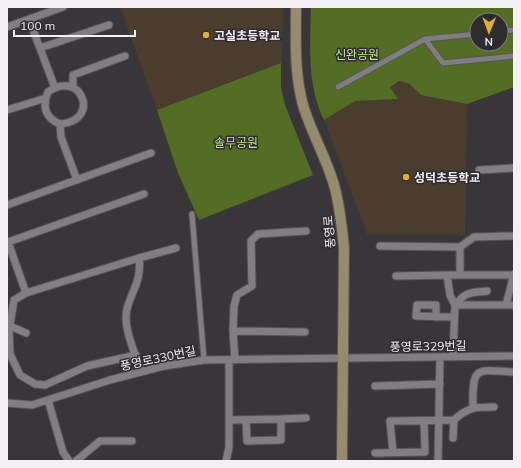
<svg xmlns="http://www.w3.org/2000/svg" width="521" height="468" font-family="Mulish,'Noto Sans KR',sans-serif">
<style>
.education{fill:#4a3d2e}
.green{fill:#536d24;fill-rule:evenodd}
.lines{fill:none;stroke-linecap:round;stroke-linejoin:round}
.pedestrian-casing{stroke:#575557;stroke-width:7}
.minor-casing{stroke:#575557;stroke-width:9}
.secondary-casing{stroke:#575557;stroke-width:12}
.pedestrian{stroke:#817e81;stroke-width:5}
.minor{stroke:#817e81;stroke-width:7}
.secondary{stroke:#968b6c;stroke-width:10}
.poi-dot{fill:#e0b034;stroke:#2f2c2f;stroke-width:1.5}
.labels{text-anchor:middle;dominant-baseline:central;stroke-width:3;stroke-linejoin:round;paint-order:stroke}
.poi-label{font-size:12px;font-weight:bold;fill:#f2f0f2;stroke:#2f2c2f;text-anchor:start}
.park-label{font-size:12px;fill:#c1e984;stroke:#2f2c2f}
.street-label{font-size:12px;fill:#f2f0f2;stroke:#2f2c2f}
</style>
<rect width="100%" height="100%" fill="#393639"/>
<path class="education" d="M120,7H283L281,63L157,110Z
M399,81L408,83L421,95L467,104L465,235L367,234L324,120L354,101L398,99L390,87Z"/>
<path class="green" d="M311,7H514V87L467,104L421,95L408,83L399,81L390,87L398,99L355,101L324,120C307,86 310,45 311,7ZM477,20H501V44H477Z
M281,63V88L285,105L313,175L199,220L178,173L157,110Z"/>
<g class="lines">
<g class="pedestrian-casing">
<path id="pedestrian" d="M501,31L514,30
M425,39L443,63L514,56
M338,87L425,39L477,34
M192,214L204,360"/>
</g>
<g class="minor-casing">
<path id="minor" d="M29,19L55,88
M7,27L63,7
M40,48L109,25
M73,87V75L125,56
M7,110L46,98
M60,124C102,121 81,68 48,92C42,106 45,118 60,124L61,137L77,180
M479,170L514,168
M7,205L151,153
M380,246L460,247
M139,258L26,293L8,242L144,194
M447,275H514
M460,275V247L474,237L514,236
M396,276L447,275L450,295L455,305
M26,293L14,300L9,331L10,354L20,375L35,384L45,385L87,366L136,355
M457,305C463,291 474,293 487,291
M506,305L514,274
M436,317V305H417L416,316L454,317
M10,326L26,333
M233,331L234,306L237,295L252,286L251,241L258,234L306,231
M453,356L455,305H514
M235,360L233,331L305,332
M141,372C136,355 122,326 127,309C132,290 142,280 139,258L176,248
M375,386L440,384
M48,400L63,452L69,461
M7,403L32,405L110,380L164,366L204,360L514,356
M473,407C472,365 476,370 514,372
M281,419L306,418
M229,420L281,419V440L247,441L246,420
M453,438L454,420
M393,452L390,421L454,420C468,407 475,407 494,407
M375,453L425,452L424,421
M76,461L100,441H132
M226,461L229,447V360
M438,461L440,357"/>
</g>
<g class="secondary-casing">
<path id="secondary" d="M296,7C296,40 294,72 303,105C311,132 326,157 334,185C340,206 342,227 344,248L342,461"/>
</g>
<use href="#pedestrian" class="pedestrian"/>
<use href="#minor" class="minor"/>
<use href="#secondary" class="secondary"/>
</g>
<g class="poi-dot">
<circle cx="206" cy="35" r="4"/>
<circle cx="406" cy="177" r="4"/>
</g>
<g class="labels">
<g class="poi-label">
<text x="214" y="35">고실초등학교</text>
<text x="414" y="177">성덕초등학교</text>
</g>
<g class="park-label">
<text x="357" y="54">신완공원</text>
<text x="236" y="142">솔무공원</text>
</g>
<g class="street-label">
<text transform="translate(329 232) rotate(-95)">풍영로</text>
<text transform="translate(428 346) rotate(-1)">풍영로329번길</text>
<text transform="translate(158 358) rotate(-12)">풍영로330번길</text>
</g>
</g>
<rect width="521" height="468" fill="none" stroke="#f2f0f2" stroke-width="16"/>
<g transform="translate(489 32) rotate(181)"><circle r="19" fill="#2f2c2f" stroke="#7d7a7d"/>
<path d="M0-3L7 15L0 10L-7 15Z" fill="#e0b034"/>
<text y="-6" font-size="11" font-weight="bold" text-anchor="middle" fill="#f2f0f2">N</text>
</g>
<path d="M14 30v6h121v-6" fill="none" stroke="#f2f0f2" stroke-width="2"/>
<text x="20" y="30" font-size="12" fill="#f2f0f2" stroke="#2f2c2f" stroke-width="3" paint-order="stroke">100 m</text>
</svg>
